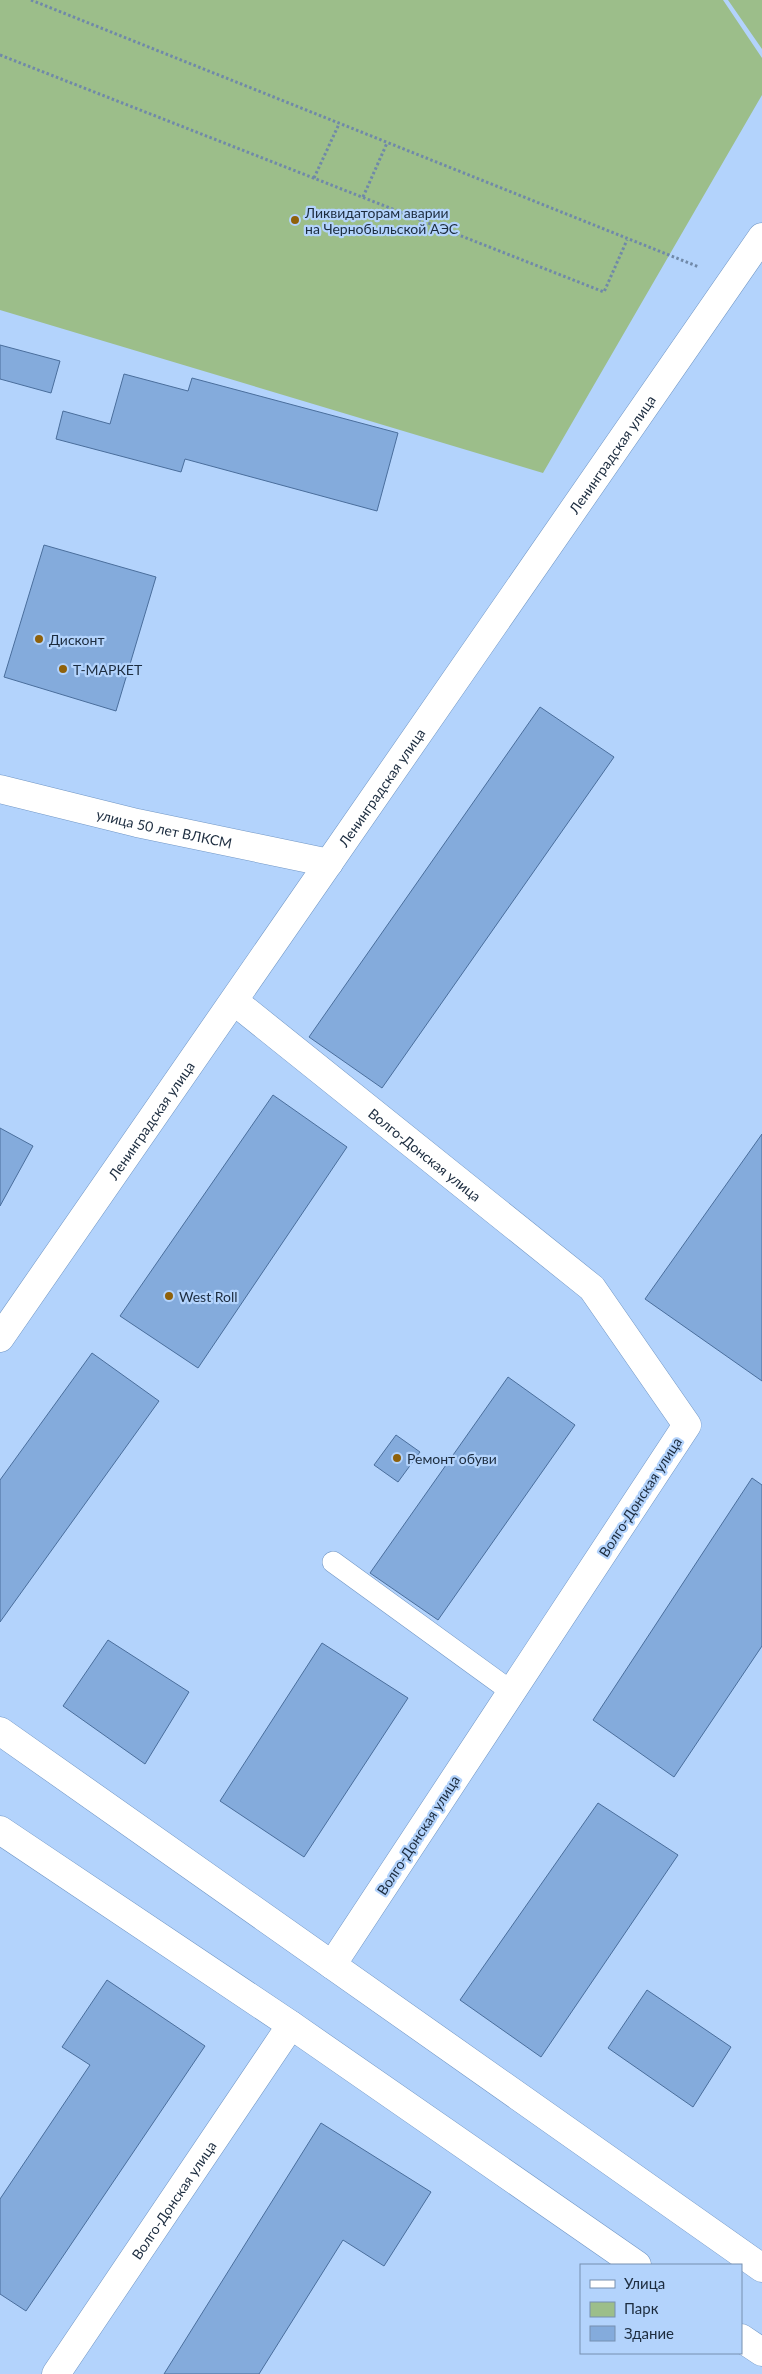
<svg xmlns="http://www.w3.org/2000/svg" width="762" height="2374" font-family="Lato,sans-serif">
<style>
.green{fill:#9cbe8a}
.building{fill:#84abdc;stroke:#4a6e9c}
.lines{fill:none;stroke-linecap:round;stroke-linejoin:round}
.service-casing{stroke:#7096c5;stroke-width:22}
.minor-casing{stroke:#7096c5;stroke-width:29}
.tertiary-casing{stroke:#7096c5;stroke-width:29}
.path{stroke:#7089a9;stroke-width:3;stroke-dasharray:2.5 2.5;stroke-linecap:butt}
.service{stroke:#fff;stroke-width:21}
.minor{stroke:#fff;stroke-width:28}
.tertiary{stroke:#fff;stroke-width:28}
.poi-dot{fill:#8f610b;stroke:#b3d3fc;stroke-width:2}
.labels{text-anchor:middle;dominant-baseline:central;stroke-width:4.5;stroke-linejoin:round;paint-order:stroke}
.poi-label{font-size:14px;fill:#1c2c3f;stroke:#b3d3fc;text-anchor:start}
.street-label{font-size:14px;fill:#1c2c3f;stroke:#b3d3fc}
</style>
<rect width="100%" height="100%" fill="#b3d3fc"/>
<path class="green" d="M0,0H723L762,58V95L543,473L0,310Z
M728,0H762V49Z"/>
<path class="building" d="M0,345L60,361L51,393L0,379Z
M124,374L188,391L192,378L398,433L377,511L185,459L181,472L56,439L63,411L110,424Z
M44,545L156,577L116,711L4,677Z
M540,707L614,757L382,1088L309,1037Z
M273,1095L347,1147L198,1368L120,1316Z
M0,1128L33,1146L0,1206Z
M762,1134V1381L645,1299Z
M92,1353L159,1401L0,1622V1480Z
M508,1377L575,1425L438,1620L370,1573Z
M396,1435L420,1452L398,1482L374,1465Z
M752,1478L762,1485V1646L674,1777L593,1720Z
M108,1640L189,1692L145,1764L63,1706Z
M322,1643L408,1698L304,1857L220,1801Z
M598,1803L678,1855L541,2057L460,2000Z
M107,1980L205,2046L26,2311L0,2294V2199L90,2065L62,2047Z
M647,1990L731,2047L693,2107L608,2048Z
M321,2123L431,2192L384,2266L343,2240L259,2374H164Z"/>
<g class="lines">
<g class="service-casing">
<path id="service" d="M333,1562L512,1692"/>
</g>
<g class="minor-casing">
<g id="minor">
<path id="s1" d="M0,789L137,823L329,863"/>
<path id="s2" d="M234,1001L592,1288L687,1425L332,1965"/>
<path d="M0,1731L762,2268"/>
<path d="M0,1830L291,2025L637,2265"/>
<path d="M741,2338L762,2352"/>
<path id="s3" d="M56,2374L291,2025"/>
</g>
</g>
<g class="tertiary-casing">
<g id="tertiary">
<path id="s4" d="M0,1338L762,237"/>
</g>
</g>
<path class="path" d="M31,0L699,267
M0,55L604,292L627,240
M314,178L339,124
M363,197L387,143"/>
<use href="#service" class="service"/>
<use href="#minor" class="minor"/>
<use href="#tertiary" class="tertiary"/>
</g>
<g class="poi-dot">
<circle cx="295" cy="220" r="5"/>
<circle cx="39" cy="639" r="5"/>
<circle cx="63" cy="669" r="5"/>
<circle cx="169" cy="1296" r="5"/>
<circle cx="397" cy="1458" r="5"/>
</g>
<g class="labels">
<g class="poi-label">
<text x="305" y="212">Ликвидаторам аварии<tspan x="305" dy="16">на Чернобыльской АЭС</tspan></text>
<text x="49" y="639">Дисконт</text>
<text x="73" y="669">Т-МАРКЕТ</text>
<text x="179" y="1296">West Roll</text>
<text x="407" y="1458">Ремонт обуви</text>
</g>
<g class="street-label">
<text stroke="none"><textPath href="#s4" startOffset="1075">Ленинградская улица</textPath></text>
<text stroke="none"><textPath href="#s4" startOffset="670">Ленинградская улица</textPath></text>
<text stroke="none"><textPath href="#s1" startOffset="169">улица 50 лет ВЛКСМ</textPath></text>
<text stroke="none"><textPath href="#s4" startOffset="265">Ленинградская улица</textPath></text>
<text stroke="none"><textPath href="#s2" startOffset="245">Волго-Донская улица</textPath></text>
<text transform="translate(640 1497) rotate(-57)">Волго-Донская улица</text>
<text transform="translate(418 1835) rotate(-57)">Волго-Донская улица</text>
<text stroke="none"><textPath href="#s3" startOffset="210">Волго-Донская улица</textPath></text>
</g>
</g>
<rect x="580" y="2264" width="162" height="90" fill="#b3d3fc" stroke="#7790b0"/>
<rect x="590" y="2280" width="25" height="8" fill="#ffffff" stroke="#7790b0"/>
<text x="624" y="2289" font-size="15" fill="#1c2c3f">Улица</text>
<rect x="590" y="2302" width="25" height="15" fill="#9cbe8a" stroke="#7790b0"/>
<text x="624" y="2314" font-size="15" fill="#1c2c3f">Парк</text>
<rect x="590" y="2326" width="25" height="15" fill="#84abdc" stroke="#7790b0"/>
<text x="624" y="2339" font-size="15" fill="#1c2c3f">Здание</text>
</svg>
